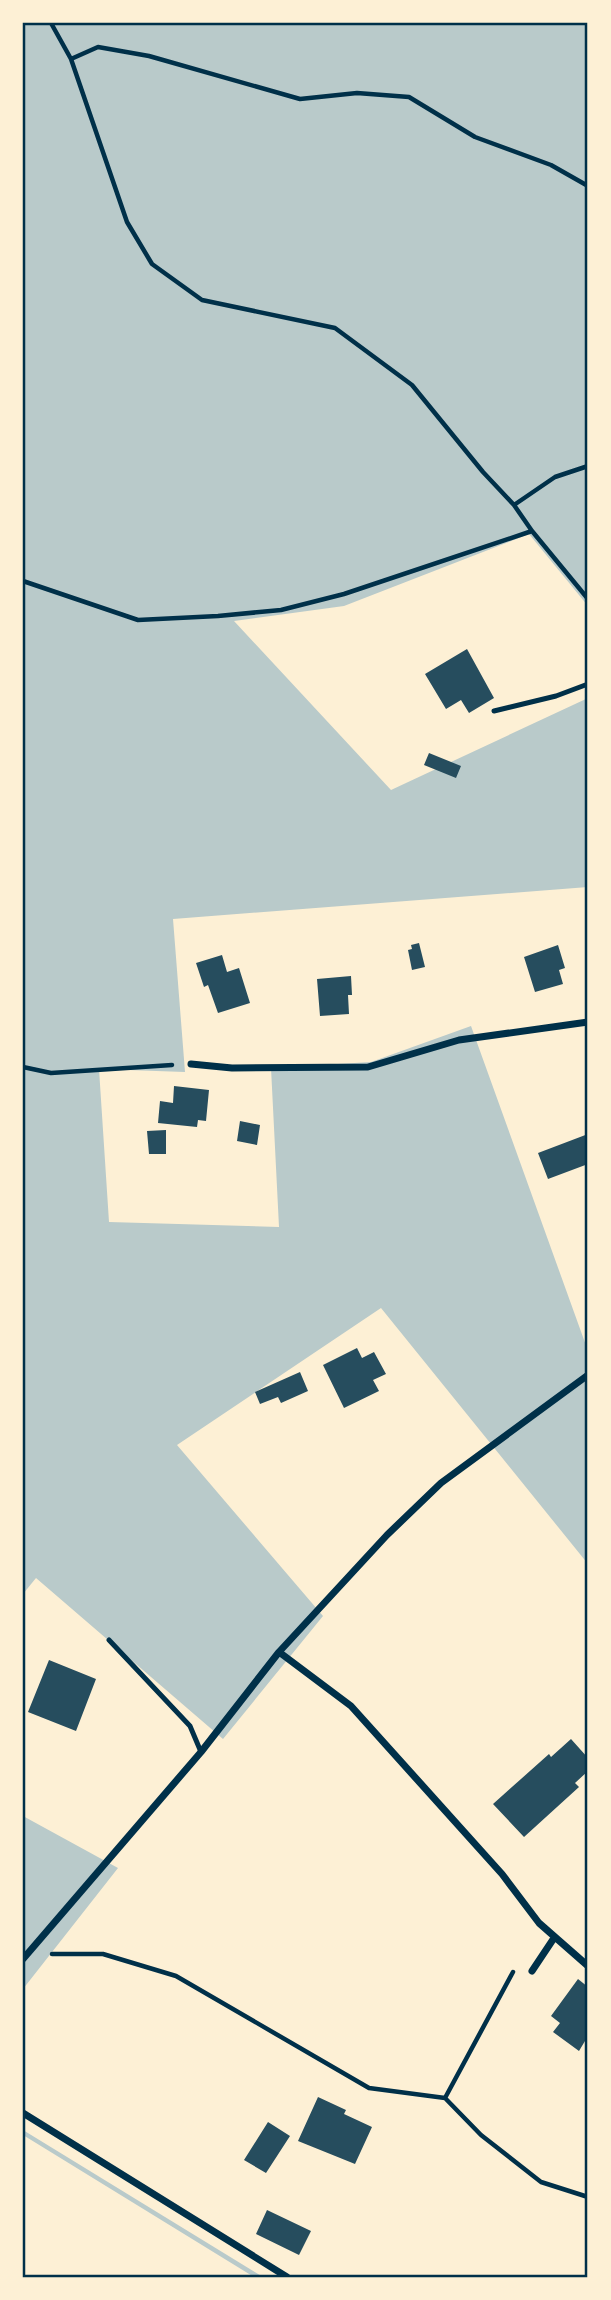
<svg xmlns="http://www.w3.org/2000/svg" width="611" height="2300" font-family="'DejaVu Sans',sans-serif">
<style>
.green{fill:#b9caca}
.building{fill:#264d5e}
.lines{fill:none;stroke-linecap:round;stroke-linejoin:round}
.path{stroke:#003049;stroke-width:4.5}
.service{stroke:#003049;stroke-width:5}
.minor{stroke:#003049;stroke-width:7}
.neatline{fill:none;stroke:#003049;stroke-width:2.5}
</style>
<rect width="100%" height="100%" fill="#fdf0d5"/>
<path class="green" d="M23,23H588V606L529,534L344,606L234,621L391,790L588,698V887L173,919L185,1072L99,1069L109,1222L279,1227L271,1068L371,1062L471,1026L588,1351V1564L381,1308L177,1445L323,1616L223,1739L36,1578L23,1594Z
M23,1816L118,1868L23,1989Z
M23,2130L263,2277H254L23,2135Z"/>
<path class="building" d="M467,649L494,698L469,713L461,700L446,709L425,674Z
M429,753L461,766L456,778L424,765Z
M419,943L425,967L412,970L408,950L412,949L411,945Z
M558,945L565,968L559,970L563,984L535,992L524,957Z
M222,955L227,972L239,968L250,1003L218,1013L208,985L204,987L196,963Z
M351,976L352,995H348L349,1014L320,1016L317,979Z
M174,1086L209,1090L206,1121L198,1120L197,1127L158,1123L160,1101L173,1103Z
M240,1121L260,1125L257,1145L237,1141Z
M166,1130V1154H149L147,1131Z
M588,1134V1164L548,1179L538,1153Z
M357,1348L362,1358L374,1352L386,1374L373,1380L379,1391L344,1408L323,1365Z
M300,1372L308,1391L281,1403L278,1397L260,1404L255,1392Z
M49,1660L96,1679L76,1731L28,1712Z
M571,1739L588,1758V1771L575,1783L579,1787L524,1837L493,1804L549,1754L551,1757Z
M578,1979L588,1987V2044L585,2041L579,2051L553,2032L560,2023L551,2016Z
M318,2097L346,2110L344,2114L372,2127L355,2164L298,2141Z
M268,2122L290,2136L266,2173L244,2160Z
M267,2210L311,2231L299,2255L256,2234Z"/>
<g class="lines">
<path class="path" d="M71,59L98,47L149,56L300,99L357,93L409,97L475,137L551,165L588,186
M514,505L555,477L588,466
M532,531L588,599
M23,581L138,620L218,616L281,610L344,594L532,531L514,505L483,472L412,385L335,328L202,300L152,264L127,222L71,59L51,23
M23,1067L51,1073L172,1065
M52,1954H103L176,1976L369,2088L445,2098L481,2135L541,2182L588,2197
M445,2098L513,1972"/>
<path class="service" d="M494,711L556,696L588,684
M109,1640L190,1726L201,1752"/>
<path class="minor" d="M191,1064L232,1068L368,1067L459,1040L588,1022
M279,1652L351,1706L502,1874L539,1923L588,1966
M23,1959L201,1752L279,1652L387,1535L441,1483L588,1375
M532,1971L554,1938
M23,2113L287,2277"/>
</g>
<rect width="611" height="2300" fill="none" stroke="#fdf0d5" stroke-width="49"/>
<rect x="24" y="24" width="562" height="2252" class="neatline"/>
</svg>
